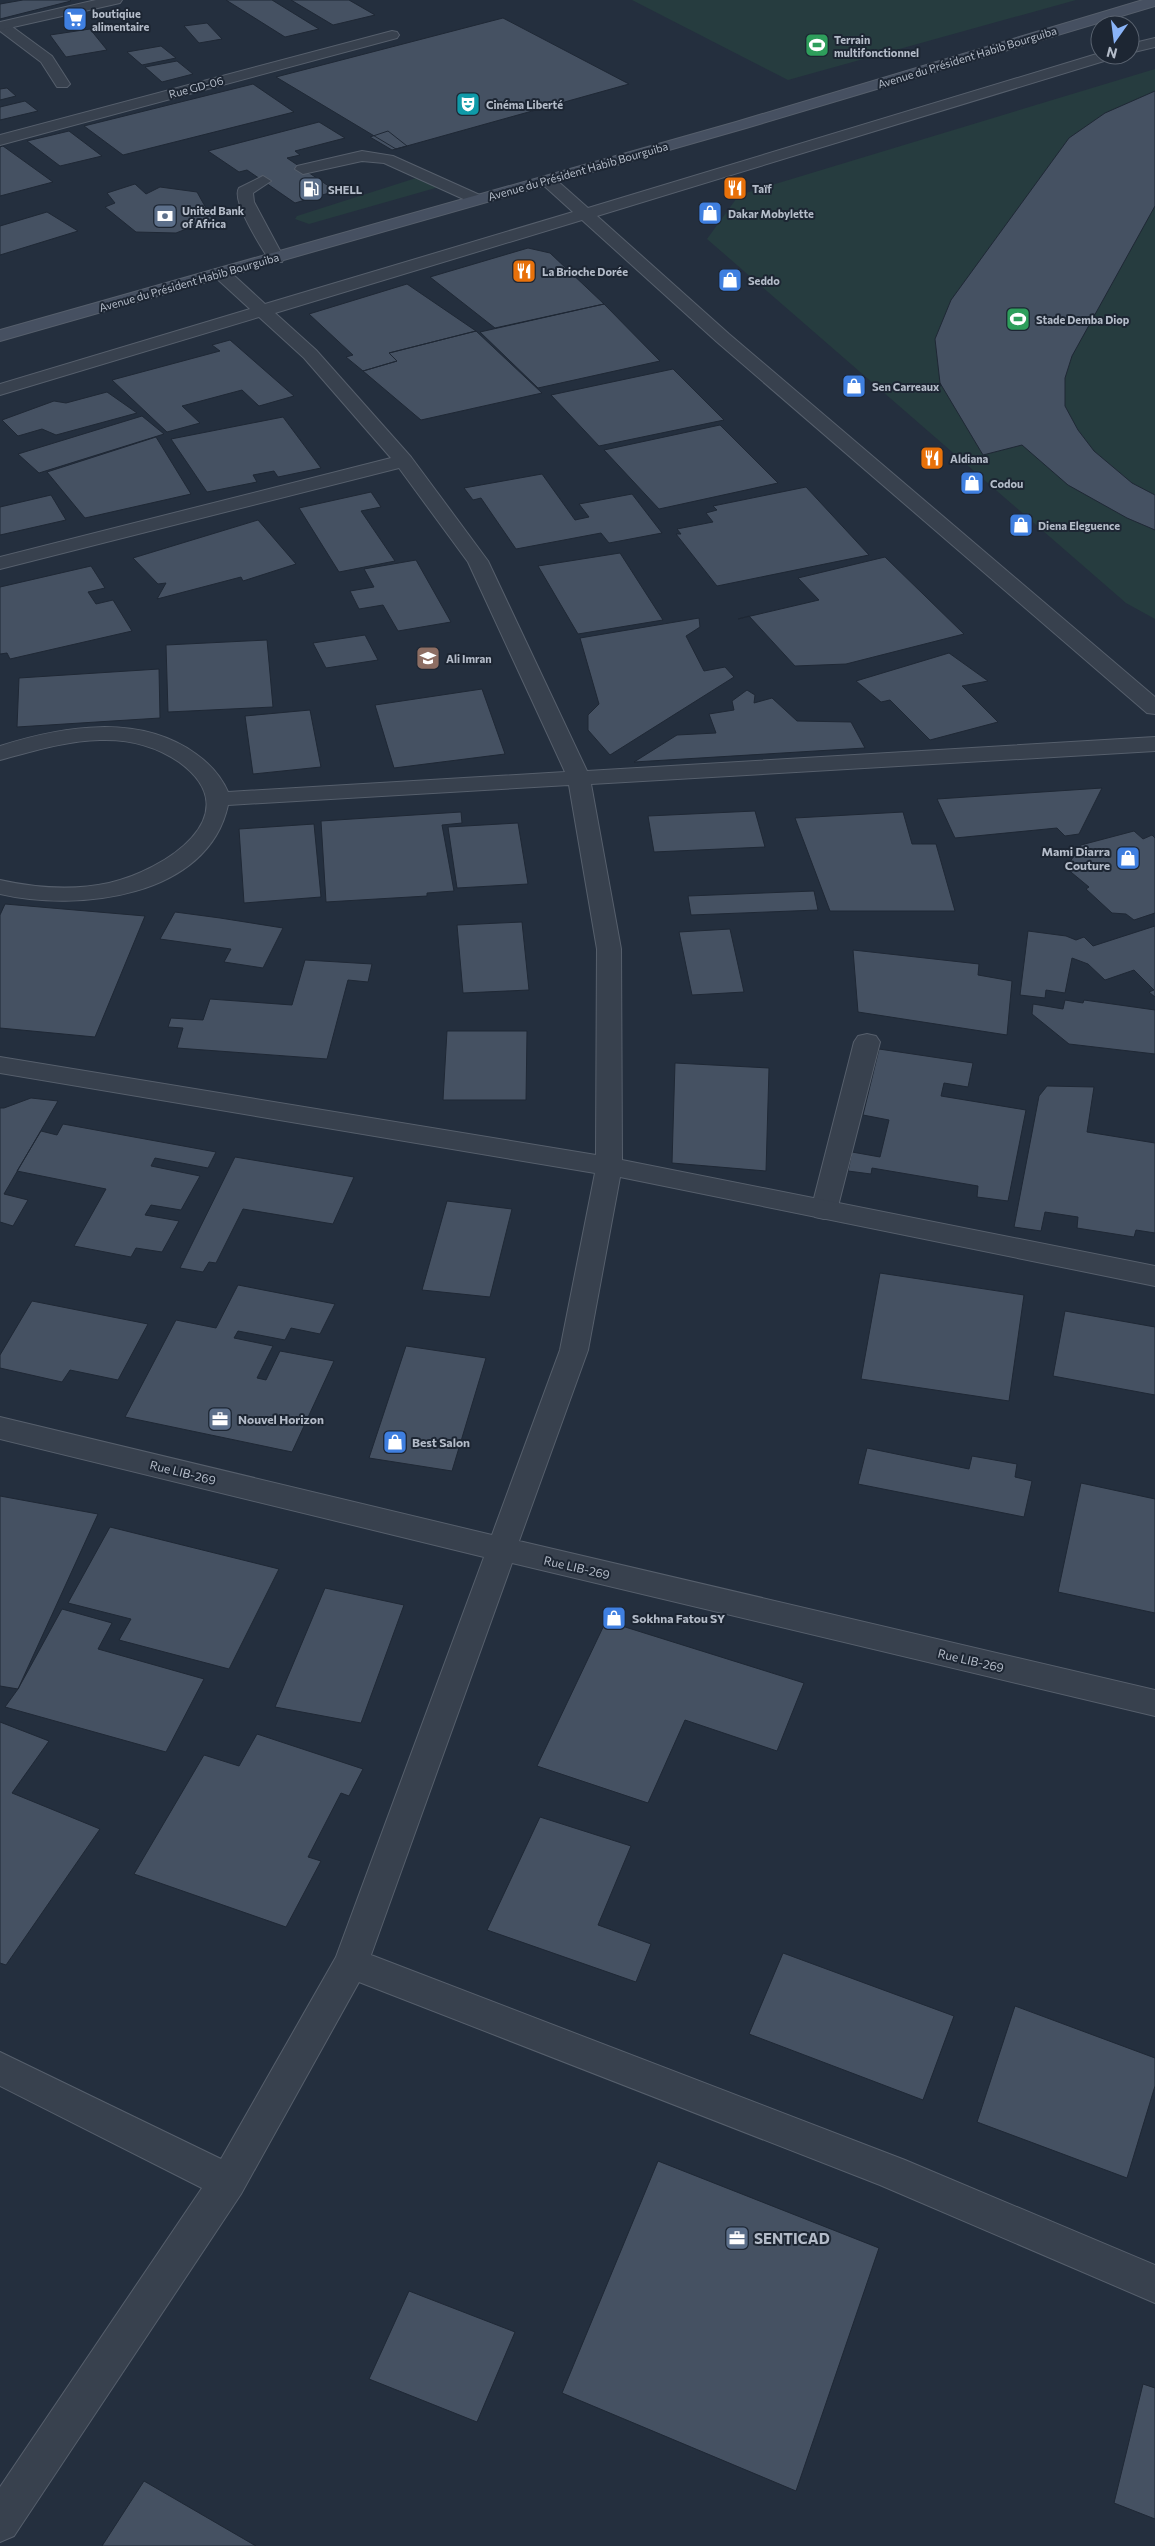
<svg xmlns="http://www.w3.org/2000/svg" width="1155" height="2546" font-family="Commissioner,sans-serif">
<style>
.green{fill:#263c3f}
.building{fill:#455162;stroke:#1f2835}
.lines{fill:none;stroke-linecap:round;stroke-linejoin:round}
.service-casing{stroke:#565f6c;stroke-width:2}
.minor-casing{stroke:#565f6c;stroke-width:2}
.secondary-casing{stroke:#565f6c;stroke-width:2}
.service{fill:#38414e;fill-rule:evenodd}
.minor{fill:#38414e;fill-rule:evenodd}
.secondary{fill:#465061;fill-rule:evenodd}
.labels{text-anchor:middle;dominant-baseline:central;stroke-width:4;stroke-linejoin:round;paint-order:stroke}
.far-poi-label{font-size:11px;font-weight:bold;fill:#b4bcc9;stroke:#1d2633;text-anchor:start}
.far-street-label{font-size:11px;fill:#b4bcc9;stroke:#1d2633}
.poi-label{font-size:12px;font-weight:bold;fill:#b4bcc9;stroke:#1d2633;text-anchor:start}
.street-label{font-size:12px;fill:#b4bcc9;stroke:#1d2633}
.near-poi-label{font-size:15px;font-weight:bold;fill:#b4bcc9;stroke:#1d2633;text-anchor:start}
</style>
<rect width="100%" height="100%" fill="#242f3e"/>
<path class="green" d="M632,0H1076L788,80Z
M1155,69V619L1126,603L707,239L739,195Z
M432,176L446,180L439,187L309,224L295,219L297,216L416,178Z"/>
<path class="building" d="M23,0H70L71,1L0,19V4Z
M226,0H272L319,29L285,37Z
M291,0H349L375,15L333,25Z
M503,18L629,84L396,149L276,77Z
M207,23L222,39L199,43L184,26Z
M90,29L107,50L66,57L50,35Z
M161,46L176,58L142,65L127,52Z
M177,61L193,74L162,82L145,67Z
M253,84L294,112L123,155L84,126Z
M7,88L16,96L0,100V89Z
M1155,91V206L1072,356L1065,378V406L1078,430L1094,451L1132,483L1155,495V530L1127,518L1068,485L1022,445L983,455L940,383L935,339L951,300L1069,138L1105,113Z
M25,101L38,111L0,120V107Z
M319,122L345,138L295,151L300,155L287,158L336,191L295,203L247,170L239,172L208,151Z
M69,131L102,156L60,166L27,141Z
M388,131L407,146L392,150L370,137Z
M3,146L53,182L0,196V147Z
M135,184L146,194L160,187L197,192L212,219L176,233L136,232L105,207L115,203L107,193Z
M47,212L78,231L0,255V226Z
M528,248L550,253L604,304L495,328L430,277Z
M407,284L476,331L389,353L397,361L363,371L346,357L353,355L309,314Z
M604,304L660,361L538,388L480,332Z
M476,331L542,393L421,420L363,371L397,361L389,353Z
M230,340L294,396L259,406L242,390L182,406L200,423L167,432L112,380L220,351L212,345Z
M673,369L724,420L599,446L551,395Z
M107,392L137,413L56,435L42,429L18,436L2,420L54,401L66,403Z
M142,416L164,434L39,473L18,454Z
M283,417L321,468L278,477L274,471L253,475L257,482L207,492L171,439Z
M720,425L778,483L659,509L604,450Z
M156,437L191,494L85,518L47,472Z
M542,474L575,520L589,517L579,504L632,494L662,533L609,543L601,533L516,549L481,498L473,500L464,488Z
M806,487L869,555L717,586L676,534H681L677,529L713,522L706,513L717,510L713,506Z
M371,492L381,507L361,511L395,561L339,572L299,508Z
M51,495L66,520L0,535V507Z
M258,520L296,564L243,581L241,577L157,599L166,583L158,584L133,558Z
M620,553L663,620L578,634L538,566Z
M885,557L964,634L846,664L795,666L749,616L738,619L819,600L798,578Z
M416,560L451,622L398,631L383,605L359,609L350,591L374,587L364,569Z
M91,566L105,588L88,592L96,604L113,600L132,631L10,659L7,653L0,654V587Z
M699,618L700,627L686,636L704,671L725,667L734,677L610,755L588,730V715L599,704L580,638Z
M365,635L378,660L326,668L313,643Z
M267,640L273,707L168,712L166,645Z
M949,653L988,681L962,686L998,722L930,740L890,700L881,702L856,681Z
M159,669L160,718L17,727L19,678Z
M482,689L505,754L394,768L375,705Z
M747,690L755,695L754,703L772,698L797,721L851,722L865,748L634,762L677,735L716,733L709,714L734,710L732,701Z
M310,710L321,767L253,774L245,716Z
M1102,788L1079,834L1065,836L1057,828L955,838L937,799Z
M755,811L765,847L654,852L648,816Z
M461,812L462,823L442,825L454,891L427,893V896L326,902L321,821Z
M903,812L912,844H936L955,911H830L795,818Z
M518,823L528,884L457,888L448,827Z
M314,824L321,897L244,903L239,829Z
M1134,831L1143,839L1152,835L1155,838V913L1134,920L1126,914L1112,913L1086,889L1089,887L1066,868L1081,845Z
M814,891L818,910L691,915L688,896Z
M5,904L145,916L95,1037L0,1028V915Z
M175,912L220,918L283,928L263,968L224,962L231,949L160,939Z
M522,922L529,990L463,993L457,925Z
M1155,926V997L1149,992L1154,990L1134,970L1105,980L1088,964L1072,958L1065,993L1046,990L1045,998L1020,995L1028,931L1066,936L1076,940L1084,937L1093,946Z
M730,929L744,992L692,995L679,932Z
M853,950L979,964L978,975L1012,981L1007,1035L858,1012Z
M305,960L372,964L368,982L348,980L327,1059L177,1048L183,1028L168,1027L171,1018L203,1020L210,999L292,1005Z
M1065,1000L1083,1003L1084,1000L1155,1010V1054L1069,1044L1032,1014L1033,1004L1063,1009Z
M447,1031H527L526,1100H443Z
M879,1049L973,1063L968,1087L944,1083L941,1096L1026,1110L1008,1201L977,1197L978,1186L872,1168L871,1174L848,1171L852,1152L880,1157L889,1120L863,1115Z
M675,1063L769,1068L766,1171L672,1163Z
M1047,1086L1094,1087L1087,1132L1155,1143V1233L1136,1230L1134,1237L1077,1228L1078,1217L1045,1212L1041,1231L1014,1227L1039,1096Z
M31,1098L58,1101L4,1194L28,1200L13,1226L0,1222V1108H4Z
M63,1124L216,1152L208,1168L155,1158L151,1166L200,1176L181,1210L151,1205L145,1215L179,1221L162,1252L136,1248L131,1257L74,1246L106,1189L17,1171L41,1131L57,1135Z
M235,1157L354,1177L333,1224L243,1209L216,1263L209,1262L203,1272L180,1268Z
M447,1201L512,1209L490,1297L422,1290Z
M880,1273L1024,1295L1009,1401L861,1379Z
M238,1285L335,1304L320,1334L291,1328L285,1340L238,1331L234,1338L273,1346L257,1378L266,1380L280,1351L334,1361L292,1452L125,1417L176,1320L216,1328Z
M32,1301L148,1324L118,1380L70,1370L62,1382L0,1368V1355Z
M1065,1311L1155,1327V1395L1053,1376Z
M406,1346L486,1358L452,1471L369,1458Z
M867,1448L969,1469L972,1456L1017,1464L1015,1477L1032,1481L1024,1517L858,1484Z
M1081,1483L1155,1499V1613L1058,1592Z
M0,1496L98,1514L18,1689L0,1686Z
M110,1527L279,1569L229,1669L119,1640L131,1619L68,1603Z
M325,1588L404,1605L361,1723L275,1707Z
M62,1609L112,1623L98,1649L204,1679L166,1752L5,1707L18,1689Z
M606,1621L804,1683L777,1751L685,1720L648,1803L537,1766Z
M0,1722L49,1741L12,1793L100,1829L6,1965L0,1963Z
M257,1734L363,1769L349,1796L341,1793L308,1857L321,1861L286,1927L134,1874L204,1755L239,1766Z
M540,1817L631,1846L598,1925L651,1944L636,1982L487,1930Z
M783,1953L954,2016L923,2100L749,2034Z
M1015,2006L1155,2058V2086L1127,2178L977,2122Z
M658,2161L879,2248L796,2491L562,2393Z
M409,2291L515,2332L477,2422L369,2379Z
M1143,2384L1155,2388V2519L1114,2503Z
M144,2481L256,2546H102Z"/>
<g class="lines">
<g class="service-casing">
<path id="service" d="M0,22L7,23L52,56L70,84L67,87H57L41,62L0,31Z
M362,151L393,156L482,196L484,199L482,202H470L384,163L362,161L303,174L295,169L297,166Z
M263,176L271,181L253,193L254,202L284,258L282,262H270L268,258C260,245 231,200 239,188Z
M867,1034L876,1036L880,1042L837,1210L833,1217L824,1219L815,1217L811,1210L854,1042L858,1036Z"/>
</g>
<g class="minor-casing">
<path id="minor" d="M96,0H122L120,3L0,30V22Z
M392,31L397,32L399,35L397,38L0,145V135Z
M1155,38V47L1130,53V44Z
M1100,53V55H1116L1114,58L597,216L729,334L1155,697V714L1147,713L717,342L582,220L275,313L316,350L411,457L488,561L587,771L1155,737V751L591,784L621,949L622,1160L1155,1266V1286L620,1177L588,1350L519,1541L1155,1690V1716L512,1563L371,1955L905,2160L1155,2265V2303L880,2185L359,1982L241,2194L14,2536L0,2542V2487L202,2188L0,2086V2052L221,2159L336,1957L484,1557L0,1439V1417L492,1535L560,1350L595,1173L0,1073V1057L596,1155L597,949L569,785L228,805C208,898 77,912 0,894V880C36,888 72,891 109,883C163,871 252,815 179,762C156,746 128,739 100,740C65,741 34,751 0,760V746C63,726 139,713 196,754C210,764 221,776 228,792L565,772L468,562L399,468L0,569V557L391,458L304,358L259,317L0,395V384L250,309L215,277L212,273L215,269H227L265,304L573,212L541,183L539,180L541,177H553L588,208Z"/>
</g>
<g class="secondary-casing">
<path id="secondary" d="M1143,0H1155V6L746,128L0,341V330L736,122Z"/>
</g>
<use href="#service" class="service"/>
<use href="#minor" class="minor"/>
<use href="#secondary" class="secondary"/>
</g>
<defs>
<g id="supermarket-square" transform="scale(1.25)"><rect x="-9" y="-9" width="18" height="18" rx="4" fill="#3f7fe0" stroke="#1d2633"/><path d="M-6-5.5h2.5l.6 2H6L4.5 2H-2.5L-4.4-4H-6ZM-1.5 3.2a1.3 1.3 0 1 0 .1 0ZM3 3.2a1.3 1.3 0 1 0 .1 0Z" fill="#fff"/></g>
<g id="stadium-square" transform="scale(1.25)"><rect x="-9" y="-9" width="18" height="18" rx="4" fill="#2e9e5b" stroke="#1d2633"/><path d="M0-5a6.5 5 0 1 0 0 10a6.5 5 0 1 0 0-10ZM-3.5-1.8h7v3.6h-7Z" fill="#fff"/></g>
<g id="theatre-square" transform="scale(1.25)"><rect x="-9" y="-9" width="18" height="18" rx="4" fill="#0f9aa8" stroke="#1d2633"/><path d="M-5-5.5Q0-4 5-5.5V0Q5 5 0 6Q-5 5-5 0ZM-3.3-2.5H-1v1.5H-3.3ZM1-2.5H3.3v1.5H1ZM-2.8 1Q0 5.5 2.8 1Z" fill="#fff"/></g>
<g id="restaurant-square" transform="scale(1.25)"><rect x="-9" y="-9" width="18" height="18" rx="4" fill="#e8710a" stroke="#1d2633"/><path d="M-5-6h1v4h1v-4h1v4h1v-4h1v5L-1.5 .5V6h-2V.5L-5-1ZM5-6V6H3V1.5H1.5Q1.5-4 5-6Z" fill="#fff"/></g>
<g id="fuel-square" transform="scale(1.25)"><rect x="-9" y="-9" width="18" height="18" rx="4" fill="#5c6f8a" stroke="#1d2633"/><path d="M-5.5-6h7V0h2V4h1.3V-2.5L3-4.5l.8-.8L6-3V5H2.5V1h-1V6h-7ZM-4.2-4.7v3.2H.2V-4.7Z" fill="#fff"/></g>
<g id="shop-square" transform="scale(1.25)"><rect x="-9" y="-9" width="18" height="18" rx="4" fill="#3f7fe0" stroke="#1d2633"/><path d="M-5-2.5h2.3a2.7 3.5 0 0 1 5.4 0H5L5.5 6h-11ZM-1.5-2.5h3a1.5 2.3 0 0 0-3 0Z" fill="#fff"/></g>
<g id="bank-square" transform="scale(1.25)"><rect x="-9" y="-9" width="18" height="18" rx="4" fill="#5c6f8a" stroke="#1d2633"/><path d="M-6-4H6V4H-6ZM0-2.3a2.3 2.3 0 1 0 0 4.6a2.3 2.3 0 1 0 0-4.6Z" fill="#fff"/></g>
<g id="school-square" transform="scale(1.25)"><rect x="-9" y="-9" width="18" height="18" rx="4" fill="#8d6e63" stroke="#1d2633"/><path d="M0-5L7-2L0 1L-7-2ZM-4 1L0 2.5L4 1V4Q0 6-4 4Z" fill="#fff"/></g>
<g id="office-square" transform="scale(1.25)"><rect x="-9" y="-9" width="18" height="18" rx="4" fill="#5c6f8a" stroke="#1d2633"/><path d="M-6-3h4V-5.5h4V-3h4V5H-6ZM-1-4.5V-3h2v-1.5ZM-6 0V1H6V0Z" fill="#fff"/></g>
</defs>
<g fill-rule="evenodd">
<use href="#supermarket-square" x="75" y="19"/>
<use href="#stadium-square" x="817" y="45"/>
<use href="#theatre-square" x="468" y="104"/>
<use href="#restaurant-square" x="735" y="188"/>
<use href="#fuel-square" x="311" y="189"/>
<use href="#shop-square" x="710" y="213"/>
<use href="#bank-square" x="165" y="216"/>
<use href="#restaurant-square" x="524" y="271"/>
<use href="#shop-square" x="730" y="280"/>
<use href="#stadium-square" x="1018" y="319"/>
<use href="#shop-square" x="854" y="386"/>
<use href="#restaurant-square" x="932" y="458"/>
<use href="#shop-square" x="972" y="483"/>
<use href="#shop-square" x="1021" y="525"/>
<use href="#school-square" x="428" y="658"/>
<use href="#shop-square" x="1128" y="858"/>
<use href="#office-square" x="220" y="1419"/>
<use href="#shop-square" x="395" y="1442"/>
<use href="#shop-square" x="614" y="1618"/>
<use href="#office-square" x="737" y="2238"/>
</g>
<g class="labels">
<g class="far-poi-label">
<text x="92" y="13">boutiqiue<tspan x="92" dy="13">alimentaire</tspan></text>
<text x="834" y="39">Terrain<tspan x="834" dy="13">multifonctionnel</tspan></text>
<text x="486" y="104">Cinéma Liberté</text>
<text x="752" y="188">Taïf</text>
<text x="328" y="189">SHELL</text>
<text x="182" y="210">United Bank<tspan x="182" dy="13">of Africa</tspan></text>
<text x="728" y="213">Dakar Mobylette</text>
<text x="542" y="271">La Brioche Dorée</text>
<text x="748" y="280">Seddo</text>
<text x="1036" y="319">Stade Demba Diop</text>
<text x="872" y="386">Sen Carreaux</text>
<text x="950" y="458">Aldiana</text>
<text x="990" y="483">Codou</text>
<text x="1038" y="525">Diena Eleguence</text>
<text x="446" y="658">Ali Imran</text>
</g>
<g class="far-street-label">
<text transform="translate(967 57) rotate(-17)">Avenue du Président Habib Bourguiba</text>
<text transform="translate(196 87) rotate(-15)">Rue GD-06</text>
<text transform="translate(578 171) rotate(-16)">Avenue du Président Habib Bourguiba</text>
<text transform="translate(189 282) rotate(-16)">Avenue du Président Habib Bourguiba</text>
</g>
<g class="poi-label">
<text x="1110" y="851" text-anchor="end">Mami Diarra<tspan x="1110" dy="14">Couture</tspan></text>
<text x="238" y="1419">Nouvel Horizon</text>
<text x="412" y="1442">Best Salon</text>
<text x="632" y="1618">Sokhna Fatou SY</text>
</g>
<g class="street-label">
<text transform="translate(183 1472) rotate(14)">Rue LIB-269</text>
<text transform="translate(577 1567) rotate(13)">Rue LIB-269</text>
<text transform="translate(971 1660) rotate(13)">Rue LIB-269</text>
</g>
<g class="near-poi-label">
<text x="754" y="2238">SENTICAD</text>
</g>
</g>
<g transform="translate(1115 40) rotate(194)"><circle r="24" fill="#1d2633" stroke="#59626f"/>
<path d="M0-4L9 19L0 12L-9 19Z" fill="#8ab4f8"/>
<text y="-8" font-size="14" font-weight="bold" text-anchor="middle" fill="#b4bcc9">N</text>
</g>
</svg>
